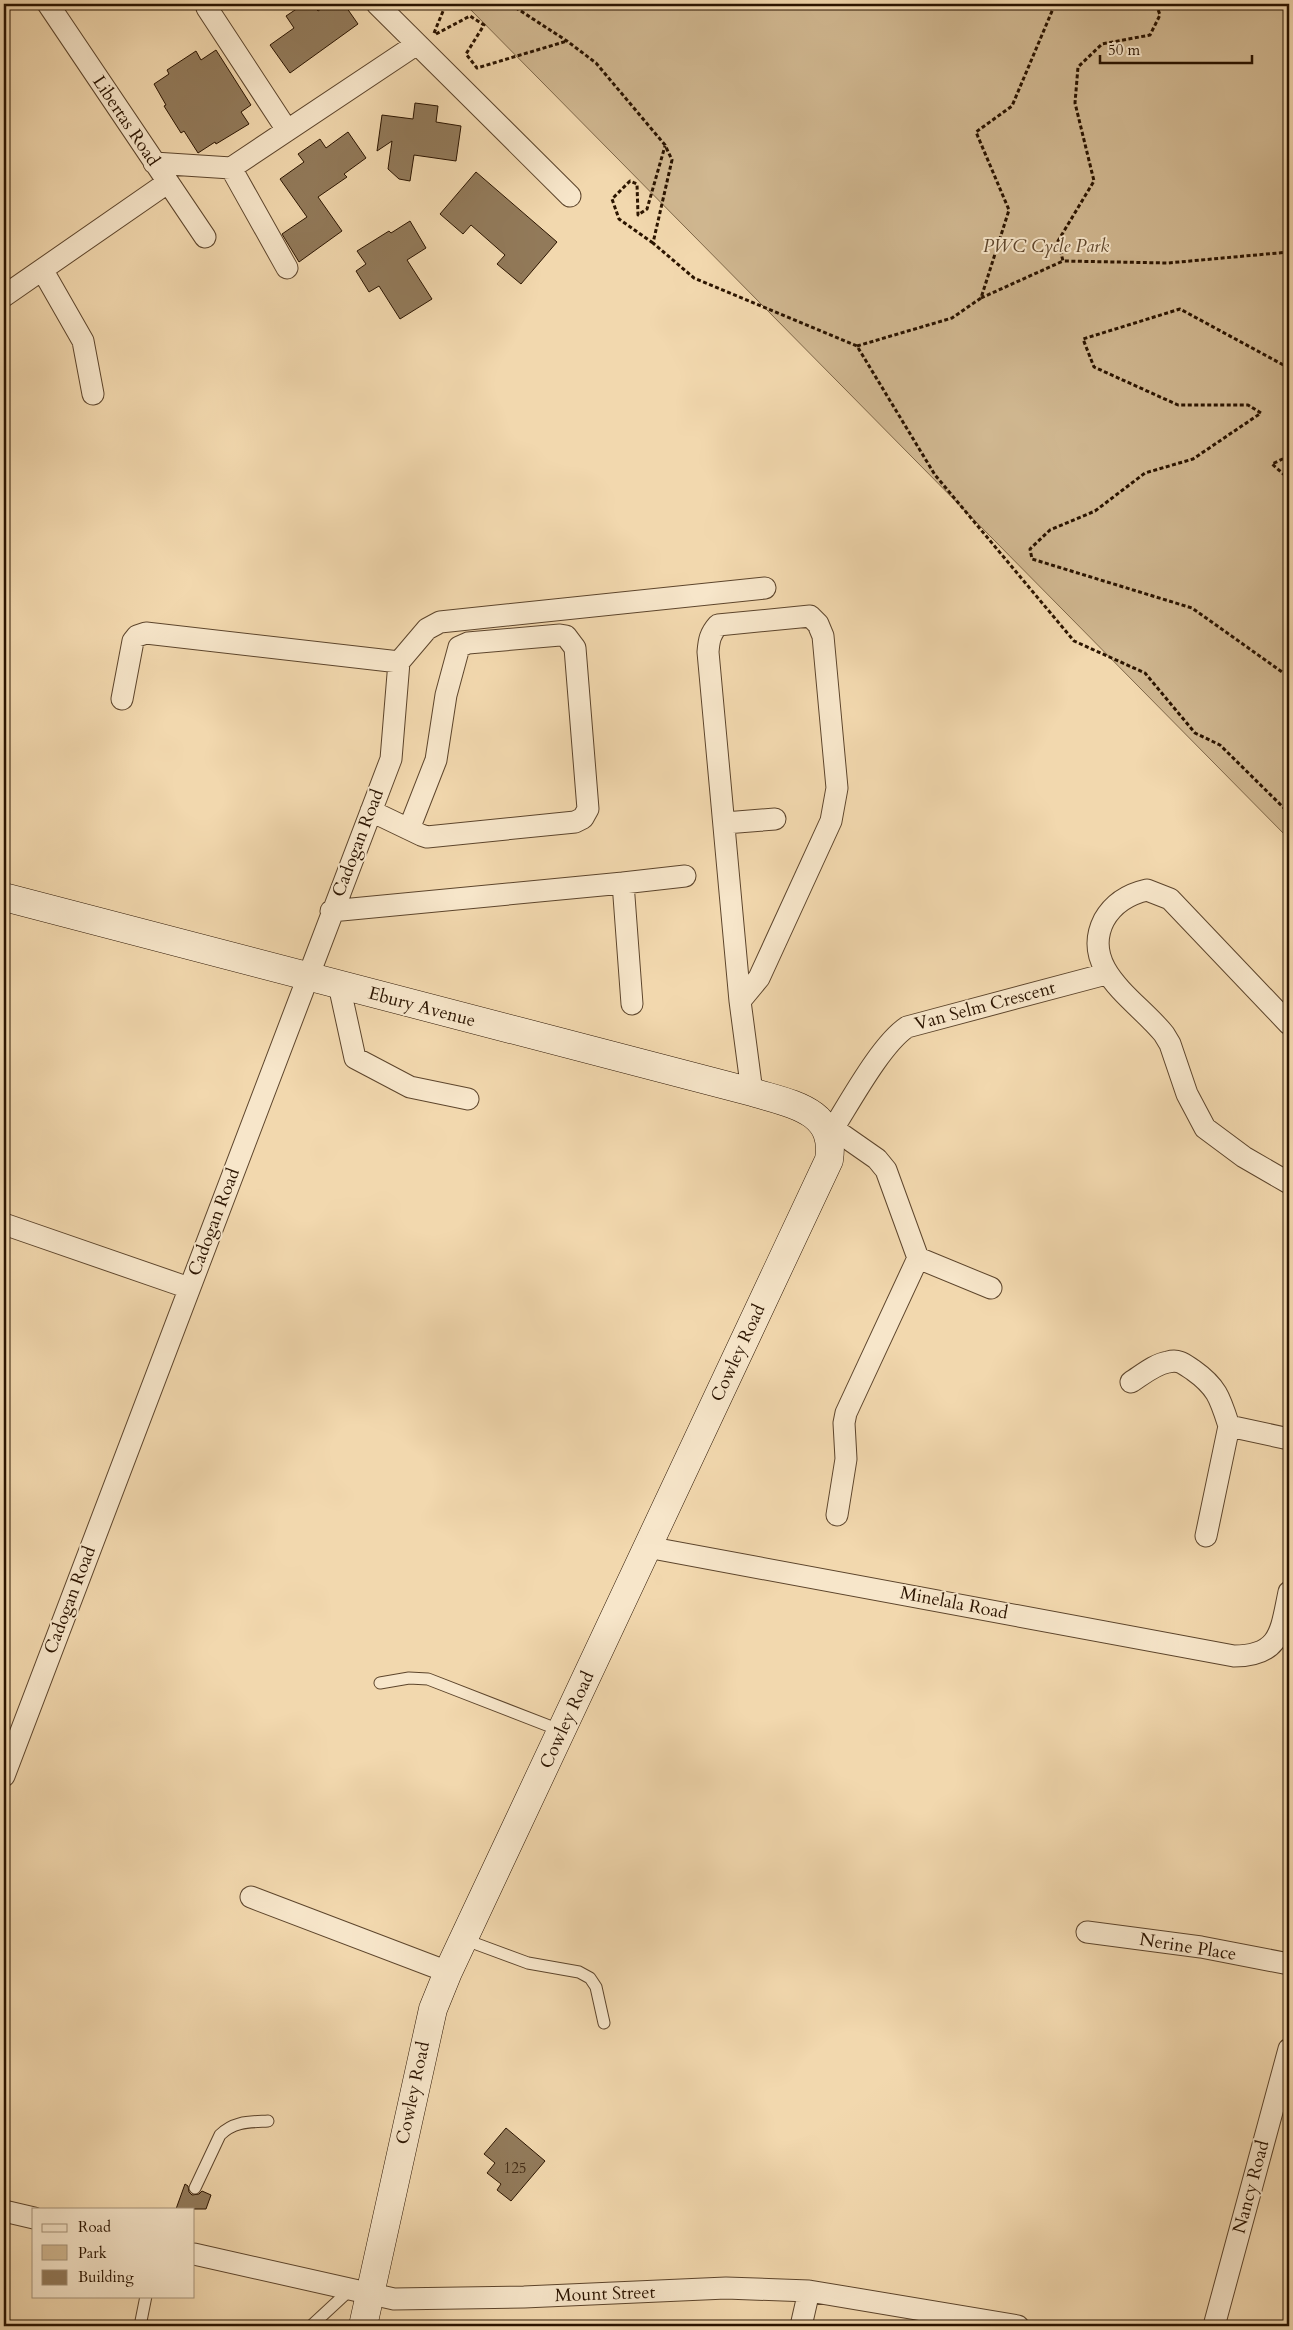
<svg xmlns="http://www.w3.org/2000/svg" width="1293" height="2330" font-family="Cardo,serif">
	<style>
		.green { fill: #d0b790; stroke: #7e6648 }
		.building { fill: #927a5a; stroke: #2b1400 }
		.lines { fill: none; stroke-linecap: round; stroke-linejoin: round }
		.lane-casing { stroke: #5d452c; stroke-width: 13 }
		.street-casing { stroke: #5d452c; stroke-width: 23 }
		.secondary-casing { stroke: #2b1400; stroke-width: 29 }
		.path { stroke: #2b1400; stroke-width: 3; stroke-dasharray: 4 2.5; stroke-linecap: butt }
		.lane { stroke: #f7e6ca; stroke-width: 11 }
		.street { stroke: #f7e6ca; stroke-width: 21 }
		.secondary { stroke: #f7e6ca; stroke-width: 28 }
		.labels { text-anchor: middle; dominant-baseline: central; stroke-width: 4; stroke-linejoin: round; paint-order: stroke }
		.number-label { font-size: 15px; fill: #452e16 }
		.street-label { font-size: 18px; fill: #2b1400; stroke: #f7e6ca }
		.park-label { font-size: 18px; font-style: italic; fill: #5d452b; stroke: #f7e6ca }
	</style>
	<rect width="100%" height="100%" fill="#f2d8ae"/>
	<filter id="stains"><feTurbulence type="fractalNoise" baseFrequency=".004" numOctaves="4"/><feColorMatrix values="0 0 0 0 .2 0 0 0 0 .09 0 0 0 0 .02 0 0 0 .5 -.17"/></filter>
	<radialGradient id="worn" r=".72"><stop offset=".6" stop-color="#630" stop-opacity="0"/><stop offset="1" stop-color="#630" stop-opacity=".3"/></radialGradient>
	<path class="green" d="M465,4H1289V839Z"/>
	<path class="building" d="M304,4H312L318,11L328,4H344L358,24L290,73L270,45L294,28L286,16Z
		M216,50L251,105L241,112L249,124L216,144L215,142L198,153L184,131L181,133L164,106L166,105L154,84L169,74L167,70L196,51L201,60Z
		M415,103L438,106L436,122L461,126L456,161L414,155L410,181L399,179L388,169L392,141L377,151L382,115L413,119Z
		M348,132L366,158L344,174L347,177L318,197L342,231L299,262L282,234L307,217L280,179L304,162L298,154L320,139L326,148Z
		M476,172L557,242L521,284L497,264L505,255L471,225L463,234L440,214Z
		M410,221L426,248L407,260L432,299L400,319L379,286L369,292L356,271L366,264L357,251L389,231L391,233Z
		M506,2128L545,2161L511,2201L497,2190L501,2184L487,2173L495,2163L484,2154Z
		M185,2184L188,2186L189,2192L192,2195L199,2194L202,2191L211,2195L206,2209H176Z"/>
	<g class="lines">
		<g class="lane-casing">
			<path id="lane" d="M380,1683L409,1678L428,1679L562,1731
				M463,1939L528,1963L579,1972L590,1978L596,1987L604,2023
				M195,2188L220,2135C234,2121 250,2122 268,2121
				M140,2326L146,2296
				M311,2326L352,2288"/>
		</g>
		<g class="street-casing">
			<path id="street" d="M48,4L205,237
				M377,4L570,196
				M207,8L287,130
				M154,163L231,168L417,44
				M231,168L287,268
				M43,271L83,341L93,394
				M4,296L167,183
				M399,662L427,629L440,622L765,588
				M122,699L133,641L137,636L146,633L399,662
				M371,811L421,835L427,837L575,822L583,818L588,809L575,648L566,636L560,635L468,643L459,647L446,695L436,760L409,829
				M725,823L775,819
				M623,883L685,876
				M331,911L623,883L632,1004
				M339,985L355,1058L410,1087L468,1099
				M740,1001L759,978L831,821L837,788L823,636L818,624L810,616L718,625C710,634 709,640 708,652L740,1001L752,1092
				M1289,1024L1170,899L1147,890C1129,894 1113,904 1104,920C1079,969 1138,1001 1164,1034L1170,1044L1187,1094L1205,1128L1244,1157L1289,1183
				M834,1129L877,1159L886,1170L918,1258L846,1413L844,1423L846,1459L837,1515
				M829,1135C848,1106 880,1045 907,1027L1106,974
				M4,1224L189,1288
				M918,1258L991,1288
				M1131,1382C1142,1375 1155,1364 1168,1362C1179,1359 1184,1364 1193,1370C1217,1387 1220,1398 1229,1426L1289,1439
				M1206,1536L1229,1426
				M647,1547L1234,1656C1281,1656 1281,1630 1289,1592
				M4,1776L391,759L399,662
				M251,1897L448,1972
				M1087,1932L1201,1947L1289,1964
				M4,2211L34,2218
				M194,2254L394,2299L524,2297L726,2288L809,2291L1018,2326
				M801,2326L809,2291
				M1214,2326L1289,2049"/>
		</g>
		<g class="secondary-casing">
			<path id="secondary" d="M4,897L752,1092C790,1104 837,1109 829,1160L448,1972L433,2009L363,2326"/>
		</g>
		<path class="path" d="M510,4L567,41L596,63L665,145L672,160L653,243L694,278L857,346L935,475L1074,641L1145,673L1195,733L1220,745L1289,813
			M1156,4L1160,15L1150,35L1102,44L1078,67L1075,103L1094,181L1058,241L1063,261L1168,263L1289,252
			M1288,4L1285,13L1289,17
			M434,33L446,4
			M436,34L470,16L484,25L466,54L477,68L567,41
			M653,243L619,219L612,199L630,181L637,184L638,215L647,209L665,146
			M981,298L1063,261
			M857,346L952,318L981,298L1009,210L976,132L1012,106L1055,4
			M1289,368L1180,309L1083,339L1094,367L1178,405H1248L1261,413L1193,459L1145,473L1095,511L1050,530L1030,549L1032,559L1192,608L1285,674L1289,681
			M1289,456L1272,464L1289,479"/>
		<use href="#lane" class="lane"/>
		<use href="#street" class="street"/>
		<use href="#secondary" class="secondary"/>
	</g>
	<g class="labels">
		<g class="number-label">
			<text x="515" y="2168">125</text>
		</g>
		<g class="street-label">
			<text transform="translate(126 121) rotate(56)">Libertas Road</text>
			<text transform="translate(358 843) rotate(-69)">Cadogan Road</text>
			<text transform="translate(985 1006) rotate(-15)">Van Selm Crescent</text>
			<text transform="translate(422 1007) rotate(15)">Ebury Avenue</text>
			<text transform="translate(214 1222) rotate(-69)">Cadogan Road</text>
			<text transform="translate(738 1353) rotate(-65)">Cowley Road</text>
			<text transform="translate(70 1600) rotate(-69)">Cadogan Road</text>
			<text transform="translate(954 1603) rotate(11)">Minelala Road</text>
			<text transform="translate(567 1720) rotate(-65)">Cowley Road</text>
			<text transform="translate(1188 1947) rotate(9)">Nerine Place</text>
			<text transform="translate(413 2093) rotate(-78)">Cowley Road</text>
			<text transform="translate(1251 2187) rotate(-75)">Nancy Road</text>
			<text transform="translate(605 2294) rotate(-2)">Mount Street</text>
		</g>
		<g class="park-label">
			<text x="1046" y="246">PWC Cycle Park</text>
		</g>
	</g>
	<rect width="1293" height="2330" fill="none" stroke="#f2d8ae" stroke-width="20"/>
	<rect x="5" y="5" width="1283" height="2320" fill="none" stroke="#2b1400" stroke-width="2.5"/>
	<rect x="10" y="10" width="1273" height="2310" fill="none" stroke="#2b1400"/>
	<rect x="32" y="2208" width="162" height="90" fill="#f7e6ca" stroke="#a59279"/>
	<rect x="42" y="2224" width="25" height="8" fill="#f7e6ca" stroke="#a59279"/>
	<text x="78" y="2232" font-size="15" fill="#2b1400">Road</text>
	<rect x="42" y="2245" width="25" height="15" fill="#d0b790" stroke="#a59279"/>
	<text x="78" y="2258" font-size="15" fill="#2b1400">Park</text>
	<rect x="42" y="2270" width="25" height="15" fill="#927a5a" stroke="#a59279"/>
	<text x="78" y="2282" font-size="15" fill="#2b1400">Building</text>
	<path d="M1100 55v8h152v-8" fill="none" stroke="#2b1400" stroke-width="2.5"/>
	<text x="1108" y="55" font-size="15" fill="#2b1400" stroke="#f7e6ca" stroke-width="4" paint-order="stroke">50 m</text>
	<rect width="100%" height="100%" filter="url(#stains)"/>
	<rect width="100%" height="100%" fill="url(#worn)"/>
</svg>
